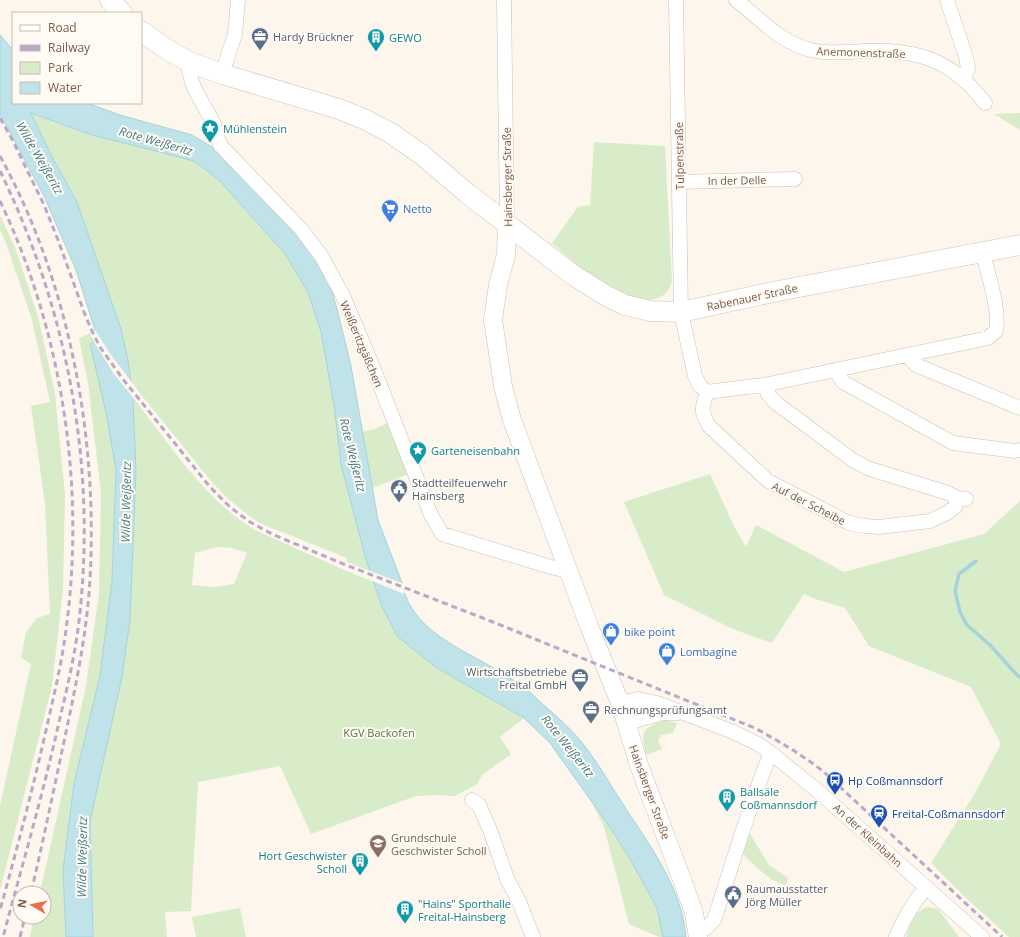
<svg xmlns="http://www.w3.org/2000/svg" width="1020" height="937" font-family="'Open Sans',sans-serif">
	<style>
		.green { fill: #d8ecc9; fill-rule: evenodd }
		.water { fill: #bfe3e8; stroke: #a5d3da }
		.pier { fill: #fdf6ec }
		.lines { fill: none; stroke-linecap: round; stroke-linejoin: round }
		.stream { stroke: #a5d3da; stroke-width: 3.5 }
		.minor-casing { stroke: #d1beb0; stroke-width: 15 }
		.tertiary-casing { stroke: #d1beb0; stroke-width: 19 }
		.secondary-casing { stroke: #d6c0b0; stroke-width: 21 }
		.minor { stroke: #fff; stroke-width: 14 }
		.tertiary { stroke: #fff; stroke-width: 18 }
		.secondary { stroke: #fff; stroke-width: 20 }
		.rail { stroke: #b9a8c9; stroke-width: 3; stroke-dasharray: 6 4; stroke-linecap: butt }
		.labels { text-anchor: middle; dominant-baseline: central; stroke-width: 4; stroke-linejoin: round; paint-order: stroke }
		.service-label { font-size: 11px; fill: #4e5e75; stroke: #fffaf3; text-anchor: start }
		.culture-label { font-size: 11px; fill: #0d838f; stroke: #fffaf3; text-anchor: start }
		.street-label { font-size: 11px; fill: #7a5c4d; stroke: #fffaf3 }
		.shop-label { font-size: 11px; fill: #366cbe; stroke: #fffaf3; text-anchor: start }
		.park-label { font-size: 11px; fill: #537a41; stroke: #fffaf3 }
		.transit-label { font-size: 11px; fill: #164399; stroke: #fffaf3; text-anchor: start }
		.education-label { font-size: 11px; fill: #785e54; stroke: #fffaf3; text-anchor: start }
		.water-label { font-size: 12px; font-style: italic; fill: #437c86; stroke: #fffaf3 }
	</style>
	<rect width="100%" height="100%" fill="#fdf6ec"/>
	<path class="green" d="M31,113L92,135L160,152L194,161L219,180L285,254L308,292L321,332L334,405L341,464L366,560L370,571L347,562V558L257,522L227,498L211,481L131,382L128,360L121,329L77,202L51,155Z
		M1020,113V130L994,114Z
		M594,142L665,146L672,281C663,316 618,293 599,282C583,272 567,256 552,243L578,207L590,205Z
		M0,215L16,250L39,320L55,394L65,495L63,589L52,686L0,890V806L31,664L21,658L26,632L37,618L50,614L45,503L31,406L50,402L32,320L6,243L0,230Z
		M89,334L94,342L116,470L112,581L100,676L74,783L63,870L66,937H30L34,917H44V893H40L86,686L99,593L101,493L88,383L79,338Z
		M135,400C170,445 205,500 255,530L344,570L374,582L382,607L437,668L524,718L500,737L511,754L482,775L477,784L455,796L435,795L416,796L311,834L280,766L198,782L191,911L165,912L167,937H93L90,821L122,677L130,620L136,471L133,401ZM217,547L232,548L247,553L234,584L214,587L192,585L195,553Z
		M389,422L409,474L372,488L362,432L375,429Z
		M710,474L734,526L746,547L756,525L844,572L984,534L1020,501V937H1009L965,897L931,863L975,793L1001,744L971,687L869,646L845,608L815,599L804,594L772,643L733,629L664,595L624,502Z
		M665,720L677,723L673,733L661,735L658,741L662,749L646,755C640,732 642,728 665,720Z
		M591,800L609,826L629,857L657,908L663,937H659L629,924L604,827Z
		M749,832L769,865L788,878L786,885C772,884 752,863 742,853Z
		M928,907L938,909L959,937H906C911,924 913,911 928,907Z
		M240,908L246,937H196L192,917Z"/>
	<path class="water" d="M0,35L13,50V103H87L120,115L192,135L212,147L251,183L305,241L330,285L337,309L351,366L378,520L402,583C412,638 479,654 519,684C526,688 532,694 538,700C555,715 573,730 587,749C602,769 614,791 628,812C653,850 682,890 686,937H663L657,908L629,857L609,826L550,743L524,718L437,668L398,637L382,607L366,560L341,464L334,405L321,332L308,292L285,254L219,180L194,161L160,152L92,135L31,113L51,155L77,202L121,329L128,360L131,382L141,394L133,401L136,471L130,620L122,677L90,821L93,937H66L63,870L74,783L100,676L112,581L116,470L106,412L90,344L94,342L89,334L95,330L76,270L44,196L0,114Z"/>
	<path class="pier" d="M95,330L111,355L141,394L135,400L114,374L89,334Z
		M368,570L404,584L405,590L404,594L372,581Z"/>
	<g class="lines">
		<path class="stream" d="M976,561L959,574L955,591L960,612L967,625L990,645L1017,675L1020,677"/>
		<g class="minor-casing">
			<path id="minor" d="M504,0L507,224
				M676,0L681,312L695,376L700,386L707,392L764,385L988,338L996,331C1000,308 988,276 983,253
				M736,0C759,18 781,43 811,50C829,54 848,52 865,51C918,49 952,60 985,103
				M947,0L966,57L968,69L965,75H959
				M189,62C187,83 204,104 213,122C216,130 217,138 221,146L301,229L322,257L343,296L371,362L431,515L442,534L551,567L559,569L567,567
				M222,74L235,34L238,0
				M679,182L795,179
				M907,355L916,365L1020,408
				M838,369L839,376L843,382L953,443L1015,451L1020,450
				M764,385L768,394L776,403L854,461L870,469L948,493L957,498L966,499
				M707,392C702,408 700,411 709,426L768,481L849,523L865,526L879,527L930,521L947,513L955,507L957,498
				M620,703L638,699L657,703L731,731L758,744L771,753L819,792L982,937
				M627,723L663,713H678
				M472,800L479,805L490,830L508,881L518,899L533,937
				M698,930L705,929L714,920C733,864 748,807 771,753
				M896,937C904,918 913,903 926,887"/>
		</g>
		<g class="tertiary-casing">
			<path id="tertiary" d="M507,224L506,255L498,285L493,320L503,386L512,420L589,626L620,703L639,765L684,885L694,913L698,937"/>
		</g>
		<g class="secondary-casing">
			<path id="secondary" d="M110,0L122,13
				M141,31L165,48L189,62L222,74L339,109L364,119L389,132L421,154L468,194L573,275L605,295L625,305L638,308L650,311L681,312L773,292L1020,245"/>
		</g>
		<use href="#minor" class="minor"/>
		<use href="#tertiary" class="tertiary"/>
		<use href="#secondary" class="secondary"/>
		<path class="rail" d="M0,118L12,139L44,205L58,240L84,312L92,331L100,347L122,378L173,441L210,487L230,507L250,522L274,535L346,565L493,622L755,728C780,742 803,755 825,773L1002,937
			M0,156C69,282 98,436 90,579C87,632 76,685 65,737C54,789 43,841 31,893
			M0,171C68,311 97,467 79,621C75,655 67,689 59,722C43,794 22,866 3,937
			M0,201C61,329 85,481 67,622C63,657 55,691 47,726C33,788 17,849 0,910
			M20,937L25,917"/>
	</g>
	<defs>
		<g id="office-pin" transform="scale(0.9)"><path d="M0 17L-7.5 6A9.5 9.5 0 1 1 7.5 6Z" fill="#5c6f8a" stroke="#fffaf3"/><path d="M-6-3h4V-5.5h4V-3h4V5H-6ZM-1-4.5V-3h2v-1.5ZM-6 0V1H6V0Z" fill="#fff"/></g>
		<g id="building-pin" transform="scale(0.9)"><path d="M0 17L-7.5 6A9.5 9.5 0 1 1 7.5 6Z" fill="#0f9aa8" stroke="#fffaf3"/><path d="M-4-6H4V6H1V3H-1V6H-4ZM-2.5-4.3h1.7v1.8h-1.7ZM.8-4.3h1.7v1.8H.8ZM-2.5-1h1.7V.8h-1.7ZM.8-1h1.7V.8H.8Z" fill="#fff"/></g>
		<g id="sight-pin" transform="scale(0.9)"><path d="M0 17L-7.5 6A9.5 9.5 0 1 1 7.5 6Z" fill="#0f9aa8" stroke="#fffaf3"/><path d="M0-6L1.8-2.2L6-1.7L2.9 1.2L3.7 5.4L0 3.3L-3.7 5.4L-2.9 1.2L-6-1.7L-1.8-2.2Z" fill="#fff"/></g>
		<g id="supermarket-pin" transform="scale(0.9)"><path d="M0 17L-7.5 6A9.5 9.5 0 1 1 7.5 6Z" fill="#3f7fe0" stroke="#fffaf3"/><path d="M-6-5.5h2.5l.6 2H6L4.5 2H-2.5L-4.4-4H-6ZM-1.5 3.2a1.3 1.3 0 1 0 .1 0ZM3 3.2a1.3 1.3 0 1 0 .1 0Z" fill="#fff"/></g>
		<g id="civic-pin" transform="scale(0.9)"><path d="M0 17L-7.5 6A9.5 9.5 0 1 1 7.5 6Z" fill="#5c6f8a" stroke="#fffaf3"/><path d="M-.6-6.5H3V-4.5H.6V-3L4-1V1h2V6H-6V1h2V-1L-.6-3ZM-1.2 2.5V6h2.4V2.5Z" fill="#fff"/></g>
		<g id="shop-pin" transform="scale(0.9)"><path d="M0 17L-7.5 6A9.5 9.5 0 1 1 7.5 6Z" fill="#3f7fe0" stroke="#fffaf3"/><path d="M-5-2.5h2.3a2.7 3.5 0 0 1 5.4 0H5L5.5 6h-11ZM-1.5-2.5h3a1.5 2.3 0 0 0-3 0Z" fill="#fff"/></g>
		<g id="bus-pin" transform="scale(0.9)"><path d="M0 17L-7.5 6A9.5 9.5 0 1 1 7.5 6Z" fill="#1a4fb4" stroke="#fffaf3"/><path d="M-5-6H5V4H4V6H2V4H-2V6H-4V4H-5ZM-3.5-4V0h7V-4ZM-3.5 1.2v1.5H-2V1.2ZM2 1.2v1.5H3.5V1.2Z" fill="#fff"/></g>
		<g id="station-pin" transform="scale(0.9)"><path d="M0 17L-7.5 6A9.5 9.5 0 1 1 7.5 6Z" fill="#1a4fb4" stroke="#fffaf3"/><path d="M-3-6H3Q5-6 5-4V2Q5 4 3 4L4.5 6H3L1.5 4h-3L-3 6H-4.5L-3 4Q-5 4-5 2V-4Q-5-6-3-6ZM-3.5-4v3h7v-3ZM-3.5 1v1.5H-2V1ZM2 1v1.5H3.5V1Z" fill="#fff"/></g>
		<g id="school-pin" transform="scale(0.9)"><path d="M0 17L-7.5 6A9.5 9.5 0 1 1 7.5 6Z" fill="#8d6e63" stroke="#fffaf3"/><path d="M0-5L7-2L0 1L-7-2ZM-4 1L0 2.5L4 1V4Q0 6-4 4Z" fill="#fff"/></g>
	</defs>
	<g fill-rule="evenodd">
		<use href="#office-pin" x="260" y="36"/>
		<use href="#building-pin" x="376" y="37"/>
		<use href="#sight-pin" x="210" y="128"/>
		<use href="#supermarket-pin" x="390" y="208"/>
		<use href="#sight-pin" x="418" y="450"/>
		<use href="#civic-pin" x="399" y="488"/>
		<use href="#shop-pin" x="611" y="631"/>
		<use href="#shop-pin" x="667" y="651"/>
		<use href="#office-pin" x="580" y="677"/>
		<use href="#office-pin" x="591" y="709"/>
		<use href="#bus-pin" x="835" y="780"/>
		<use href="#building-pin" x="727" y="797"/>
		<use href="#station-pin" x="879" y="813"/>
		<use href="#school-pin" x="378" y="843"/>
		<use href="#building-pin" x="360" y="861"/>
		<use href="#civic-pin" x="733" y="894"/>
		<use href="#building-pin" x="405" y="909"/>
	</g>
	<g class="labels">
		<g class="service-label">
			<text x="273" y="36">Hardy Brückner</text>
			<text x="412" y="482">Stadtteilfeuerwehr<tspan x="412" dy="13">Hainsberg</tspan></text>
			<text x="567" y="671" text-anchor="end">Wirtschaftsbetriebe<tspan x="567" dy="13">Freital GmbH</tspan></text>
			<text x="604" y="709">Rechnungsprüfungsamt</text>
			<text x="746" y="888">Raumausstatter<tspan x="746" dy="13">Jörg Müller</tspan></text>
		</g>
		<g class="culture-label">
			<text x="389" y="37">GEWO</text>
			<text x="223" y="128">Mühlenstein</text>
			<text x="431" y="450">Garteneisenbahn</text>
			<text x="740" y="791">Ballsäle<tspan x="740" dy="13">Coßmannsdorf</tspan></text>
			<text x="347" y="855" text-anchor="end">Hort Geschwister<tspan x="347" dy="13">Scholl</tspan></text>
			<text x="418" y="903">"Hains" Sporthalle<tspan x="418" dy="13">Freital-Hainsberg</tspan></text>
		</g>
		<g class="street-label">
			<text transform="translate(861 52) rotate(2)">Anemonenstraße</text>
			<text transform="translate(679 156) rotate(-91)">Tulpenstraße</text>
			<text transform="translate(507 177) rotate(-91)">Hainsberger Straße</text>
			<text transform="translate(737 180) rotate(-1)">In der Delle</text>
			<text transform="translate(752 297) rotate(-12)">Rabenauer Straße</text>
			<text transform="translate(362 344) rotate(67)">Weißeritzgäßchen</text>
			<text transform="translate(809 503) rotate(27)">Auf der Scheibe</text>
			<text transform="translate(650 792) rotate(70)">Hainsberger Straße</text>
			<text transform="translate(868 835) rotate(42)">An der Kleinbahn</text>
		</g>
		<g class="shop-label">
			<text x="403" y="208">Netto</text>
			<text x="624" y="631">bike point</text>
			<text x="680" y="651">Lombagine</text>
		</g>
		<g class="park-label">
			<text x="379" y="732">KGV Backofen</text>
		</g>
		<g class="transit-label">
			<text x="848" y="780">Hp Coßmannsdorf</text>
			<text x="892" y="813">Freital-Coßmannsdorf</text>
		</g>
		<g class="education-label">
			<text x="391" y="837">Grundschule<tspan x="391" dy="13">Geschwister Scholl</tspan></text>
		</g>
		<g class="water-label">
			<text transform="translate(156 141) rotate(16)">Rote Weißeritz</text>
			<text transform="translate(40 158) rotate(60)">Wilde Weißeritz</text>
			<text transform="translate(353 455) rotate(76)">Rote Weißeritz</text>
			<text transform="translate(126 502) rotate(-89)">Wilde Weißeritz</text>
			<text transform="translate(568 746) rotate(51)">Rote Weißeritz</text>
			<text transform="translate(82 857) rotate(-89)">Wilde Weißeritz</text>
		</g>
	</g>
	<rect x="12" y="12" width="130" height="92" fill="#fffaf3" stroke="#cabbb1"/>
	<rect x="20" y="25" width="20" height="6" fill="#ffffff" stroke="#cabbb1"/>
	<text x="48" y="32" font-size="12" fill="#7a5c4d">Road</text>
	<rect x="20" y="45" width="20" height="6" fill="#b9a8c9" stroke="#cabbb1"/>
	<text x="48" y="52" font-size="12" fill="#7a5c4d">Railway</text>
	<rect x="20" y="62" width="20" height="12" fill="#d8ecc9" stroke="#cabbb1"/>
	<text x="48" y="72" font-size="12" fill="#7a5c4d">Park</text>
	<rect x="20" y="82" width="20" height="12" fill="#bfe3e8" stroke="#cabbb1"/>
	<text x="48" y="92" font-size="12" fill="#7a5c4d">Water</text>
	<g transform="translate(32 905) rotate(279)"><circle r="19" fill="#fffaf3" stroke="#cabbb1"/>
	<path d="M0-3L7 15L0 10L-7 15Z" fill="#e76f51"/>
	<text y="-6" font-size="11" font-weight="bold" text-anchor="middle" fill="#7a5c4d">N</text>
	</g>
</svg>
